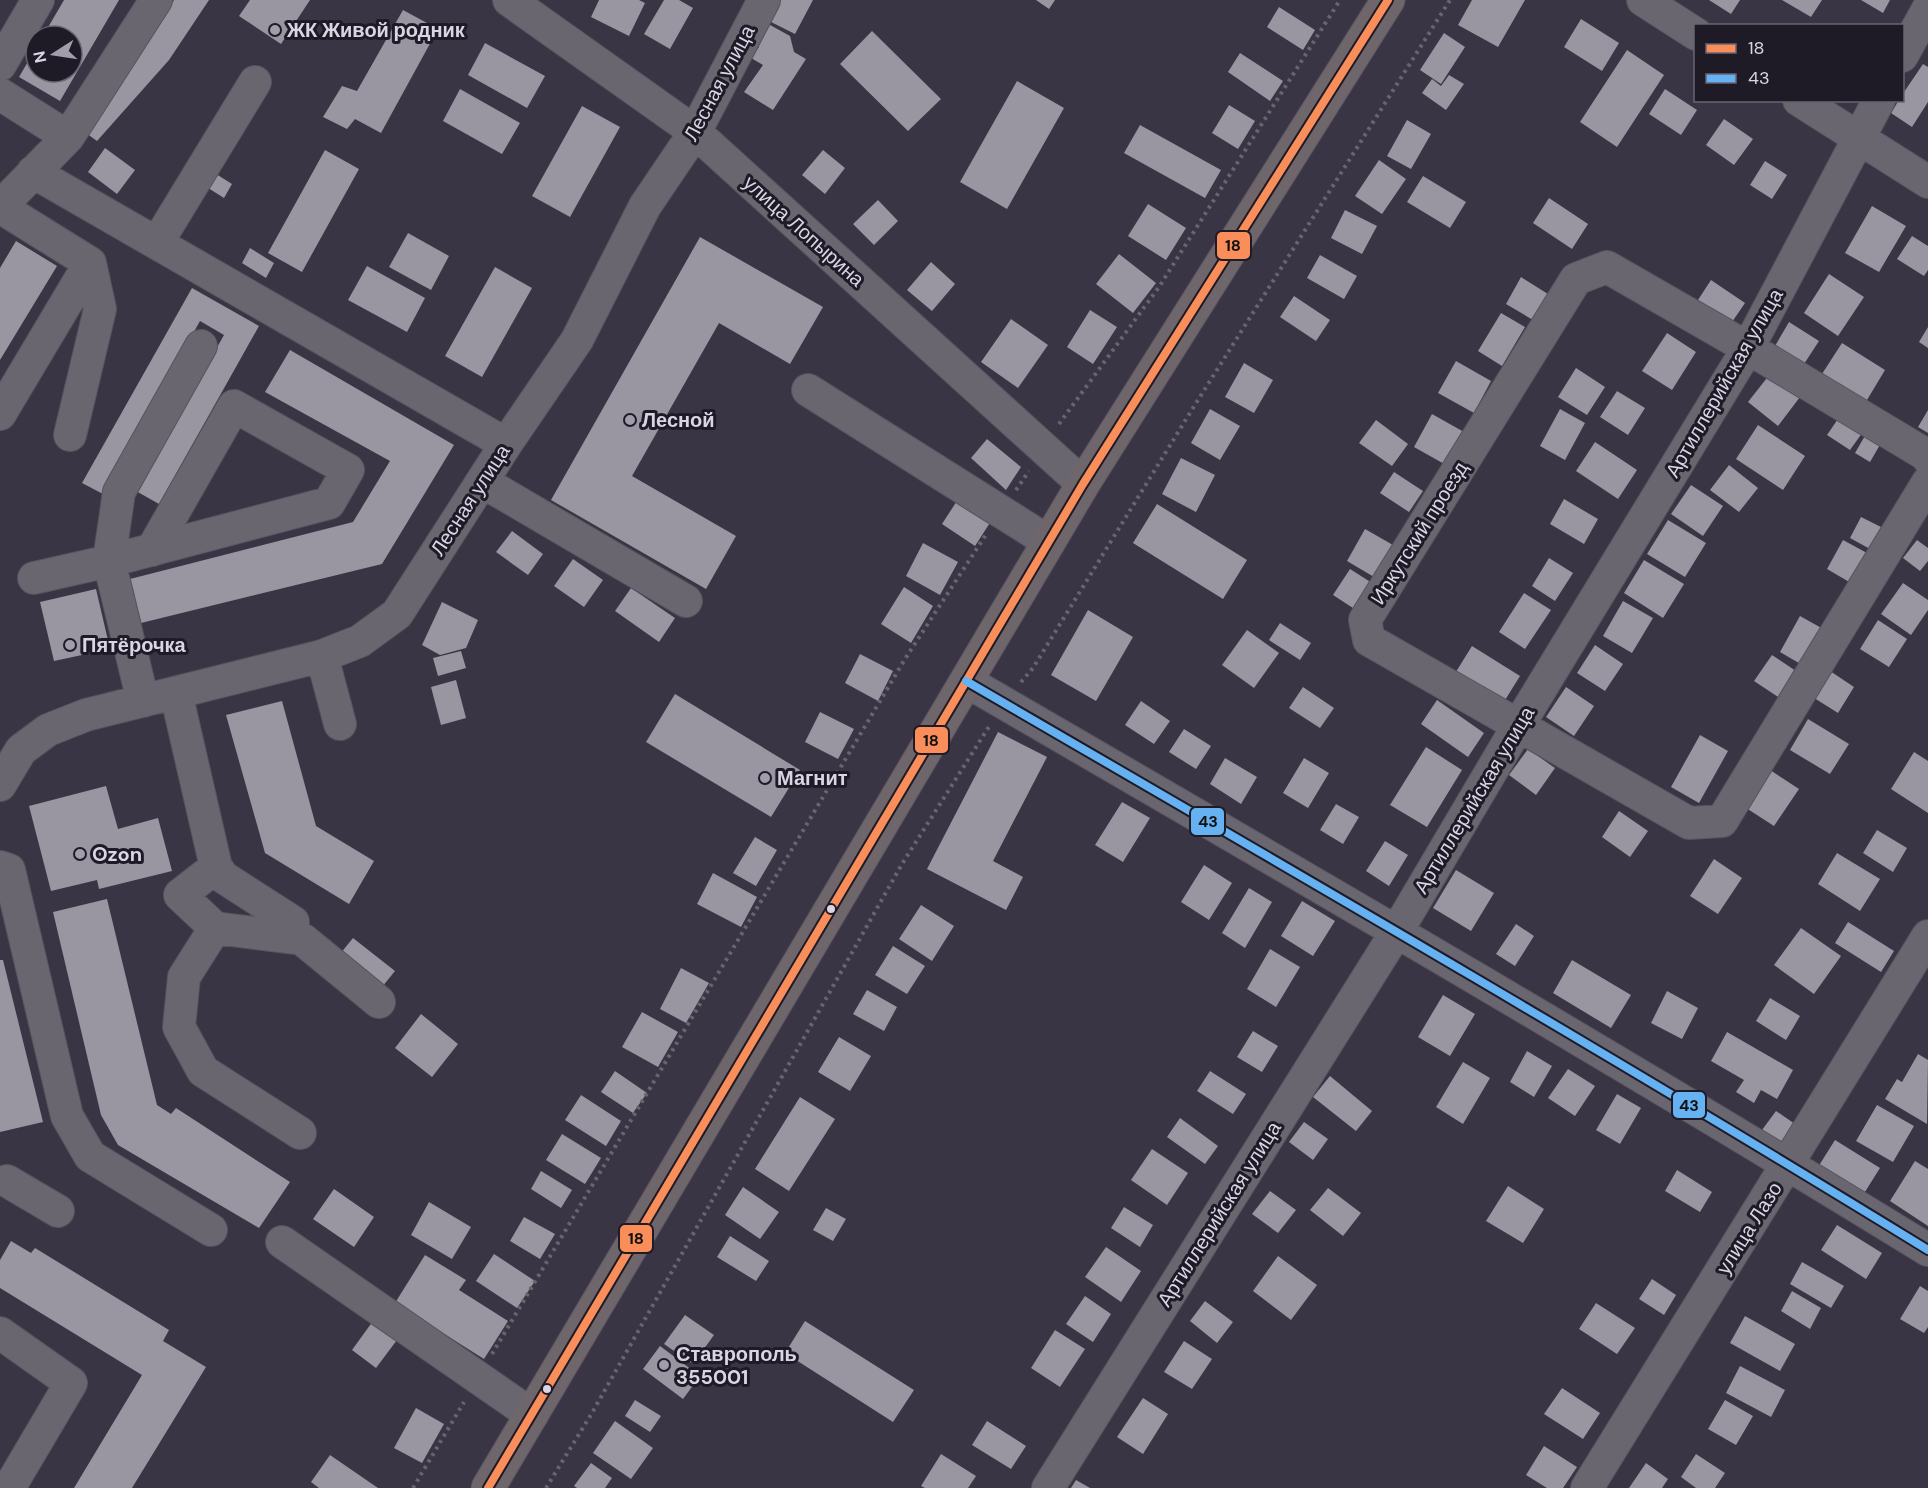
<svg xmlns="http://www.w3.org/2000/svg" width="1928" height="1488" font-family="'DM Sans',sans-serif">
	<style>
		.building { fill: #9995a1 }
		.lines { fill: none; stroke-linecap: round; stroke-linejoin: round }
		.minor-casing { stroke: #57525e; stroke-width: 34 }
		.major-casing { stroke: #57525e; stroke-width: 35 }
		.path { stroke: #69656f; stroke-width: 4; stroke-dasharray: 3 4.5; stroke-linecap: butt }
		.minor { stroke: #6a6670; stroke-width: 32 }
		.major { stroke: #6f666b; stroke-width: 33 }
		.bus-1-casing { stroke: #1e1a26; stroke-width: 12 }
		.bus-2-casing { stroke: #1e1a26; stroke-width: 12 }
		.bus-1 { stroke: #fa8e5a; stroke-width: 8 }
		.bus-2 { stroke: #66b1f2; stroke-width: 8 }
		.poi-dot { fill: #a29cad; stroke: #1e1a26; stroke-width: 2 }
		.bus-dot { fill: #dad4e5; stroke: #1e1a26; stroke-width: 2 }
		.labels { text-anchor: middle; dominant-baseline: central; stroke-width: 6; stroke-linejoin: round; paint-order: stroke }
		.poi-label { font-size: 20px; font-weight: bold; fill: #dad4e5; stroke: #1e1a26; text-anchor: start }
		.street-label { font-size: 20px; fill: #dad4e5; stroke: #1e1a26 }
		.line-badge { stroke: #1e1a26; stroke-width: 2 }
		.pale-badge-label { font-size: 16px; text-anchor: middle; font-weight: bold; fill: #111 }
	</style>
	<rect width="100%" height="100%" fill="#3a3544"/>
	<path class="building" d="M64,0H119L60,101L19,77L36,48V72H72V36H43Z
		M174,0H209L169,60L97,141L79,128L145,44Z
		M250,0H310L281,44L239,16Z
		M599,0H639L645,3L629,36L591,17Z
		M664,0H679L693,8L670,49L644,34Z
		M780,0H813L795,34L769,21Z
		M1036,0H1055L1049,9Z
		M1472,0H1525L1498,47L1458,25Z
		M1709,0H1740L1731,14Z
		M1782,0H1822L1811,17Z
		M1861,0H1890L1883,13Z
		M1279,7L1315,30L1303,50L1267,27Z
		M403,10L438,29L381,133L355,119L347,129L323,117L342,86L357,91Z
		M1581,19L1619,43L1602,71L1564,47Z
		M761,20L790,36L794,52L806,59L773,110L744,92L763,65L751,58L759,47L750,40Z
		M872,31L941,99L908,131L840,64Z
		M1444,33L1465,47L1441,84L1420,70Z
		M485,43L545,76L527,108L468,75Z
		M1627,50L1664,75L1617,147L1580,122Z
		M1240,53L1283,81L1270,101L1228,72Z
		M1923,64L1928,67V102L1912,127L1891,113L1899,100H1902V95Z
		M1449,75L1464,84L1446,110L1422,93L1432,79L1441,86Z
		M1017,81L1064,108L1007,209L960,182Z
		M460,89L520,123L502,154L443,121Z
		M1665,89L1697,110L1681,135L1649,114Z
		M1229,105L1255,121L1238,149L1212,133Z
		M582,106L620,127L570,217L532,196Z
		M1724,119L1753,139L1734,165L1706,145Z
		M1407,120L1431,134L1411,169L1387,156Z
		M1140,125L1221,170L1205,198L1124,153Z
		M105,148L135,170L117,194L88,172Z
		M325,150L359,169L302,272L268,253Z
		M823,150L845,168L825,194L802,175Z
		M1379,160L1406,179L1382,214L1355,196Z
		M1765,161L1787,175L1772,199L1750,185Z
		M213,172L232,184L224,198L205,186Z
		M1423,176L1466,202L1450,228L1407,202Z
		M1549,198L1588,224L1572,249L1533,223Z
		M878,200L898,221L874,245L853,224Z
		M1148,204L1186,228L1166,260L1128,236Z
		M1872,206L1906,226L1879,272L1845,253Z
		M1345,210L1377,226L1362,254L1331,238Z
		M408,233L449,256L431,290L389,267Z
		M1912,236L1928,246V270L1924,276L1897,259Z
		M700,237L823,307L790,364L719,323L632,476L736,536L706,589L551,500Z
		M16,241L57,266L0,360V268Z
		M250,248L274,263L266,278L242,263Z
		M1119,254L1156,283L1133,313L1096,284Z
		M1320,255L1357,276L1344,299L1307,278Z
		M931,262L955,284L932,311L907,290Z
		M367,266L425,298L407,332L348,300Z
		M495,267L532,288L482,377L445,356Z
		M1829,274L1864,297L1838,336L1804,313Z
		M1521,277L1548,294L1533,320L1506,304Z
		M1711,280L1745,303L1730,325L1696,303Z
		M192,288L259,326L159,504L136,491L224,335L200,321L103,494L82,483Z
		M1294,296L1330,320L1316,341L1280,317Z
		M1090,310L1117,327L1093,364L1067,347Z
		M1501,313L1525,327L1502,366L1478,351Z
		M1011,319L1048,345L1018,388L981,362Z
		M1789,322L1819,341L1804,364L1775,346Z
		M1928,327V348L1919,342Z
		M1667,333L1696,352L1672,390L1642,371Z
		M1842,343L1885,370L1864,405L1820,377Z
		M290,350L454,445L382,564L141,623L130,579L353,522L390,461L265,392Z
		M1456,361L1491,381L1474,413L1438,393Z
		M1244,363L1273,380L1254,413L1225,397Z
		M1576,368L1605,387L1587,415L1558,397Z
		M1770,374L1800,397L1778,426L1748,402Z
		M1617,391L1645,408L1628,435L1600,417Z
		M1210,409L1240,426L1220,460L1191,443Z
		M1560,409L1585,423L1565,460L1540,446Z
		M1928,410V433L1918,427Z
		M1842,413L1865,429L1850,450L1827,435Z
		M1432,414L1464,432L1446,465L1414,447Z
		M1376,420L1408,444L1392,466L1359,443Z
		M1758,425L1805,456L1783,490L1736,459Z
		M1866,434L1881,443L1870,462L1855,453Z
		M987,439L1021,467L1006,490L971,458Z
		M1595,442L1637,470L1618,499L1576,471Z
		M1181,458L1215,475L1196,512L1162,494Z
		M1729,465L1758,488L1739,512L1710,490Z
		M1394,472L1423,491L1409,512L1380,493Z
		M1691,485L1723,506L1703,536L1671,514Z
		M962,493L995,515L975,546L942,524Z
		M1564,499L1598,519L1584,544L1550,524Z
		M1157,504L1247,560L1223,599L1133,543Z
		M1861,517L1881,527L1870,549L1850,538Z
		M1668,520L1706,543L1685,577L1647,554Z
		M1365,529L1393,545L1374,577L1347,561Z
		M512,531L543,554L528,575L496,552Z
		M1843,540L1867,553L1851,583L1827,569Z
		M1917,540L1928,548V561L1920,571L1903,558Z
		M923,543L958,562L940,595L906,576Z
		M1549,558L1573,573L1555,601L1532,586Z
		M573,559L603,580L584,607L554,586Z
		M1644,560L1684,584L1663,618L1624,593Z
		M1350,569L1372,583L1356,610L1333,595Z
		M1903,583L1928,600V610L1911,635L1881,614Z
		M904,587L933,606L911,643L881,624Z
		M631,588L675,618L659,642L615,611Z
		M96,589L110,649L54,661L40,602Z
		M1524,593L1551,610L1525,649L1499,632Z
		M1623,601L1653,618L1632,653L1603,636Z
		M442,602L478,620L466,648L440,655L422,645Z
		M1088,610L1133,637L1096,701L1051,675Z
		M1800,616L1825,630L1804,666L1780,652Z
		M1878,620L1907,639L1889,667L1860,649Z
		M1280,623L1311,643L1300,660L1269,640Z
		M1247,630L1279,653L1254,688L1222,665Z
		M1595,645L1623,664L1605,691L1577,673Z
		M1472,646L1520,676L1502,705L1454,675Z
		M461,651L466,668L438,676L433,658Z
		M860,654L893,671L878,701L845,683Z
		M1772,655L1799,673L1781,699L1754,681Z
		M1827,669L1854,687L1838,713L1811,696Z
		M456,680L466,718L441,725L431,687Z
		M1303,687L1334,708L1320,728L1289,708Z
		M1566,687L1594,706L1574,736L1546,717Z
		M675,694L800,770L771,817L646,742Z
		M1437,700L1484,733L1468,757L1421,724Z
		M282,701L316,826L374,861L349,904L265,853L226,715Z
		M1141,701L1170,721L1154,744L1125,725Z
		M820,712L854,729L838,759L805,742Z
		M1808,719L1849,744L1830,774L1790,750Z
		M1184,729L1211,746L1196,769L1169,752Z
		M998,732L1047,757L993,861L1023,877L1006,910L927,869Z
		M1700,735L1728,751L1699,803L1671,787Z
		M1426,747L1462,770L1427,827L1390,805Z
		M1528,749L1555,768L1536,795L1509,775Z
		M1914,752L1928,761V813L1891,789Z
		M1225,758L1257,777L1241,804L1210,784Z
		M1304,758L1329,773L1308,808L1283,793Z
		M1767,768L1799,789L1774,826L1743,806Z
		M106,786L118,829L158,818L172,871L99,889L97,880L51,891L29,806Z
		M1122,802L1150,818L1123,862L1095,845Z
		M1336,804L1359,817L1343,844L1320,830Z
		M1619,811L1648,831L1630,857L1602,837Z
		M1877,830L1907,848L1893,872L1863,853Z
		M755,837L777,850L756,886L733,873Z
		M1385,841L1408,855L1389,886L1366,871Z
		M1837,853L1880,879L1860,911L1818,884Z
		M1714,859L1742,878L1718,914L1690,896Z
		M1204,865L1232,883L1209,920L1181,902Z
		M1456,870L1494,893L1471,931L1433,908Z
		M713,873L757,897L741,927L697,904Z
		M1249,888L1272,902L1245,948L1222,933Z
		M107,899L157,1105L171,1114L176,1108L290,1182L259,1228L118,1145L101,1115L53,912Z
		M1302,901L1335,921L1313,956L1281,936Z
		M921,905L954,926L932,961L899,939Z
		M1848,922L1894,951L1881,972L1835,943Z
		M1516,924L1534,936L1515,966L1496,954Z
		M1801,928L1841,956L1814,994L1774,965Z
		M353,938L395,971L382,987L340,954Z
		M893,946L925,966L907,994L875,975Z
		M1270,949L1300,967L1276,1007L1247,989Z
		M0,960H3L43,1122L0,1132Z
		M1572,960L1631,995L1611,1028L1553,993Z
		M681,968L709,983L686,1023L660,1009Z
		M867,990L897,1007L884,1031L853,1014Z
		M1667,991L1698,1008L1682,1039L1651,1023Z
		M1443,995L1475,1014L1450,1056L1418,1037Z
		M1770,998L1800,1016L1786,1040L1756,1021Z
		M642,1012L678,1032L658,1067L622,1047Z
		M421,1014L458,1044L432,1077L395,1048Z
		M1253,1031L1278,1046L1262,1072L1237,1057Z
		M1727,1032L1793,1070L1777,1099L1761,1090L1754,1103L1736,1092L1744,1080L1711,1061Z
		M839,1037L871,1056L850,1091L818,1072Z
		M1527,1051L1552,1066L1534,1097L1510,1082Z
		M1918,1054L1928,1060L1927,1124L1885,1099L1897,1079L1902,1082Z
		M1463,1062L1490,1078L1463,1124L1436,1107Z
		M1568,1069L1595,1086L1575,1116L1548,1098Z
		M615,1071L647,1093L633,1113L601,1092Z
		M1210,1071L1246,1094L1233,1114L1197,1091Z
		M1330,1076L1372,1111L1356,1131L1313,1097Z
		M1617,1094L1641,1108L1620,1144L1596,1130Z
		M581,1095L621,1121L606,1146L565,1120Z
		M800,1097L835,1119L789,1191L755,1169Z
		M1877,1105L1914,1126L1893,1162L1856,1141Z
		M1776,1111L1795,1124L1781,1144L1762,1130Z
		M1180,1118L1218,1146L1205,1164L1167,1137Z
		M1304,1122L1328,1139L1313,1160L1289,1142Z
		M562,1134L601,1158L585,1184L546,1160Z
		M1835,1140L1880,1168L1863,1195L1818,1167Z
		M1152,1149L1188,1173L1167,1205L1131,1180Z
		M1915,1161L1928,1169V1226L1890,1201Z
		M1677,1170L1712,1192L1700,1212L1665,1191Z
		M541,1171L572,1190L561,1208L531,1189Z
		M1508,1186L1544,1209L1523,1243L1486,1221Z
		M743,1187L779,1212L760,1239L725,1215Z
		M1328,1188L1361,1213L1343,1236L1310,1210Z
		M334,1189L374,1217L354,1247L313,1219Z
		M1270,1191L1296,1210L1278,1233L1252,1214Z
		M429,1202L471,1227L452,1259L411,1235Z
		M1124,1207L1153,1225L1140,1247L1111,1228Z
		M826,1208L846,1219L833,1241L813,1230Z
		M524,1217L555,1234L540,1259L510,1241Z
		M1837,1225L1882,1253L1866,1279L1821,1250Z
		M730,1236L769,1261L756,1281L717,1257Z
		M11,1241L31,1253L35,1248L169,1330L163,1341L206,1367L132,1488H74L142,1375L0,1288V1260Z
		M1106,1247L1141,1271L1121,1302L1085,1277Z
		M494,1254L535,1281L517,1308L476,1281Z
		M425,1255L466,1280L459,1290L508,1321L484,1359L395,1303Z
		M1278,1256L1317,1285L1291,1320L1253,1291Z
		M1802,1262L1844,1286L1831,1308L1790,1284Z
		M1652,1279L1676,1295L1664,1315L1639,1299Z
		M1920,1286L1928,1291V1327L1924,1333L1900,1319Z
		M1792,1291L1821,1308L1810,1329L1781,1311Z
		M1085,1296L1111,1314L1093,1342L1066,1324Z
		M1205,1301L1233,1322L1217,1343L1190,1321Z
		M1596,1303L1635,1328L1617,1354L1579,1329Z
		M685,1315L714,1335L693,1364L664,1344Z
		M1745,1316L1795,1344L1780,1371L1730,1343Z
		M373,1321L397,1340L376,1368L352,1350Z
		M805,1321L914,1390L893,1422L785,1353Z
		M1055,1330L1085,1349L1060,1387L1031,1368Z
		M1184,1341L1212,1359L1192,1389L1164,1372Z
		M660,1346L700,1376L683,1399L643,1369Z
		M1740,1366L1785,1390L1771,1417L1726,1393Z
		M1562,1388L1600,1413L1583,1439L1544,1414Z
		M1143,1398L1168,1414L1143,1454L1117,1437Z
		M635,1400L661,1416L650,1432L625,1416Z
		M1725,1400L1753,1416L1736,1445L1708,1429Z
		M416,1408L444,1424L422,1463L394,1448Z
		M615,1421L653,1448L631,1479L593,1453Z
		M987,1421L1026,1446L1011,1469L972,1445Z
		M1544,1446L1577,1467L1563,1488H1547L1526,1475Z
		M941,1454L976,1476L968,1488H925L921,1486Z
		M1696,1454L1725,1473L1715,1488H1696L1681,1477Z
		M330,1455L378,1488H319L311,1482Z
		M591,1463L612,1478L605,1488H577L574,1486Z
		M1646,1463L1668,1479L1662,1488H1629Z
		M1076,1480L1090,1488H1071Z"/>
	<g class="lines">
		<g class="minor-casing">
			<path id="minor" d="M509,0L695,132L1083,484
				M1643,0L1696,34
				M1902,56L1928,9
				M0,65L38,0
				M0,94L68,137
				M1799,100L1928,182
				M33,172L506,444
				M157,243L255,82
				M808,390L1049,542
				M0,414L90,263
				M70,435L100,309L90,263L0,207L68,137L156,0
				M1928,458V456L1748,348L1607,267L1576,279L1365,620L1369,640L1689,823L1722,821L1928,482
				M483,482L686,601
				M34,578L109,561L119,492L201,346
				M322,656L340,724
				M966,681C1288,868 1611,1055 1928,1250
				M176,693L216,867L223,877L293,922
				M143,701L109,561L329,503L348,470L234,406L152,550
				M0,785L21,750L48,730L86,715L322,656L360,641L397,614L506,444L577,340L645,206L695,132L764,0
				M0,867L9,870L67,1116L90,1156L211,1230
				M216,867L180,895L215,928L184,977L179,1027L203,1071L300,1133
				M215,928L302,939L379,1002
				M7,1181L58,1211
				M282,1242L532,1415
				M0,1333L71,1383L9,1488
				M1048,1488L1397,931L1518,726L1748,348L1879,100
				M1587,1488L1928,936"/>
		</g>
		<g class="major-casing">
			<path id="major" d="M488,1488L1083,484L1388,0"/>
		</g>
		<path class="path" d="M1059,424L1159,287L1340,0
			M1016,490L1029,471
			M1021,682L1033,668L1193,408L1450,0
			M492,1354L905,659L987,533
			M413,1488L464,1402
			M546,1488L592,1413L902,864L990,725"/>
		<use href="#minor" class="minor"/>
		<use href="#major" class="major"/>
		<g class="bus-1-casing">
			<path id="bus-1" d="M488,1488L1083,484L1388,0"/>
		</g>
		<g class="bus-2-casing">
			<path id="bus-2" d="M966,681C1288,868 1611,1055 1928,1250"/>
		</g>
		<use href="#bus-1" class="bus-1"/>
		<use href="#bus-2" class="bus-2"/>
	</g>
	<g class="poi-dot">
		<circle cx="275" cy="30" r="6"/>
		<circle cx="630" cy="420" r="6"/>
		<circle cx="70" cy="645" r="6"/>
		<circle cx="765" cy="778" r="6"/>
		<circle cx="80" cy="854" r="6"/>
		<circle cx="664" cy="1365" r="6"/>
	</g>
	<g class="bus-dot">
		<circle cx="831" cy="909" r="5"/>
		<circle cx="547" cy="1389" r="5"/>
	</g>
	<g class="labels">
		<g class="poi-label">
			<text x="287" y="30">ЖК Живой родник</text>
			<text x="642" y="420">Лесной</text>
			<text x="82" y="645">Пятёрочка</text>
			<text x="777" y="778">Магнит</text>
			<text x="92" y="854">Ozon</text>
			<text x="676" y="1354">Ставрополь<tspan x="676" dy="23">355001</tspan></text>
		</g>
		<g class="street-label">
			<text transform="translate(719 83) rotate(-62)">Лесная улица</text>
			<text transform="translate(804 231) rotate(42)">улица Лопырина</text>
			<text transform="translate(1724 383) rotate(-60)">Артиллерийская улица</text>
			<text transform="translate(470 500) rotate(-57)">Лесная улица</text>
			<text transform="translate(1419 533) rotate(-58)">Иркутский проезд</text>
			<text transform="translate(1474 800) rotate(-59)">Артиллерийская улица</text>
			<text transform="translate(1219 1214) rotate(-58)">Артиллерийская улица</text>
			<text transform="translate(1749 1228) rotate(-58)">улица Лазо</text>
		</g>
	</g>
	<g class="line-badge">
		<rect x="1216" y="231" width="35" height="29" rx="6" fill="#fa8e5a"/>
		<rect x="914" y="726" width="35" height="28" rx="6" fill="#fa8e5a"/>
		<rect x="1190" y="807" width="35" height="29" rx="6" fill="#66b1f2"/>
		<rect x="1672" y="1091" width="34" height="28" rx="6" fill="#66b1f2"/>
		<rect x="619" y="1224" width="34" height="29" rx="6" fill="#fa8e5a"/>
	</g>
	<g class="pale-badge-label">
		<text x="1233" y="251">18</text>
		<text x="931" y="746">18</text>
		<text x="1208" y="827">43</text>
		<text x="1689" y="1111">43</text>
		<text x="636" y="1244">18</text>
	</g>
	<rect x="1694" y="24" width="210" height="78" fill="#1e1a26" stroke="#696472" stroke-width="1.5"/>
	<rect x="1706" y="44" width="30" height="9" fill="#fa8e5a" stroke="#696472" stroke-width="1.5"/>
	<text x="1748" y="54" font-size="18" fill="#dad4e5">18</text>
	<rect x="1706" y="74" width="30" height="9" fill="#66b1f2" stroke="#696472" stroke-width="1.5"/>
	<text x="1748" y="84" font-size="18" fill="#dad4e5">43</text>
	<g transform="translate(54 54) rotate(258)"><circle r="28" fill="#1e1a26" stroke="#696472" stroke-width="1.5"/>
	<path d="M0-4.5L10 22L0 15L-10 22Z" fill="#a29cad"/>
	<text y="-9" font-size="16" font-weight="bold" text-anchor="middle" fill="#dad4e5">N</text>
	</g>
</svg>
